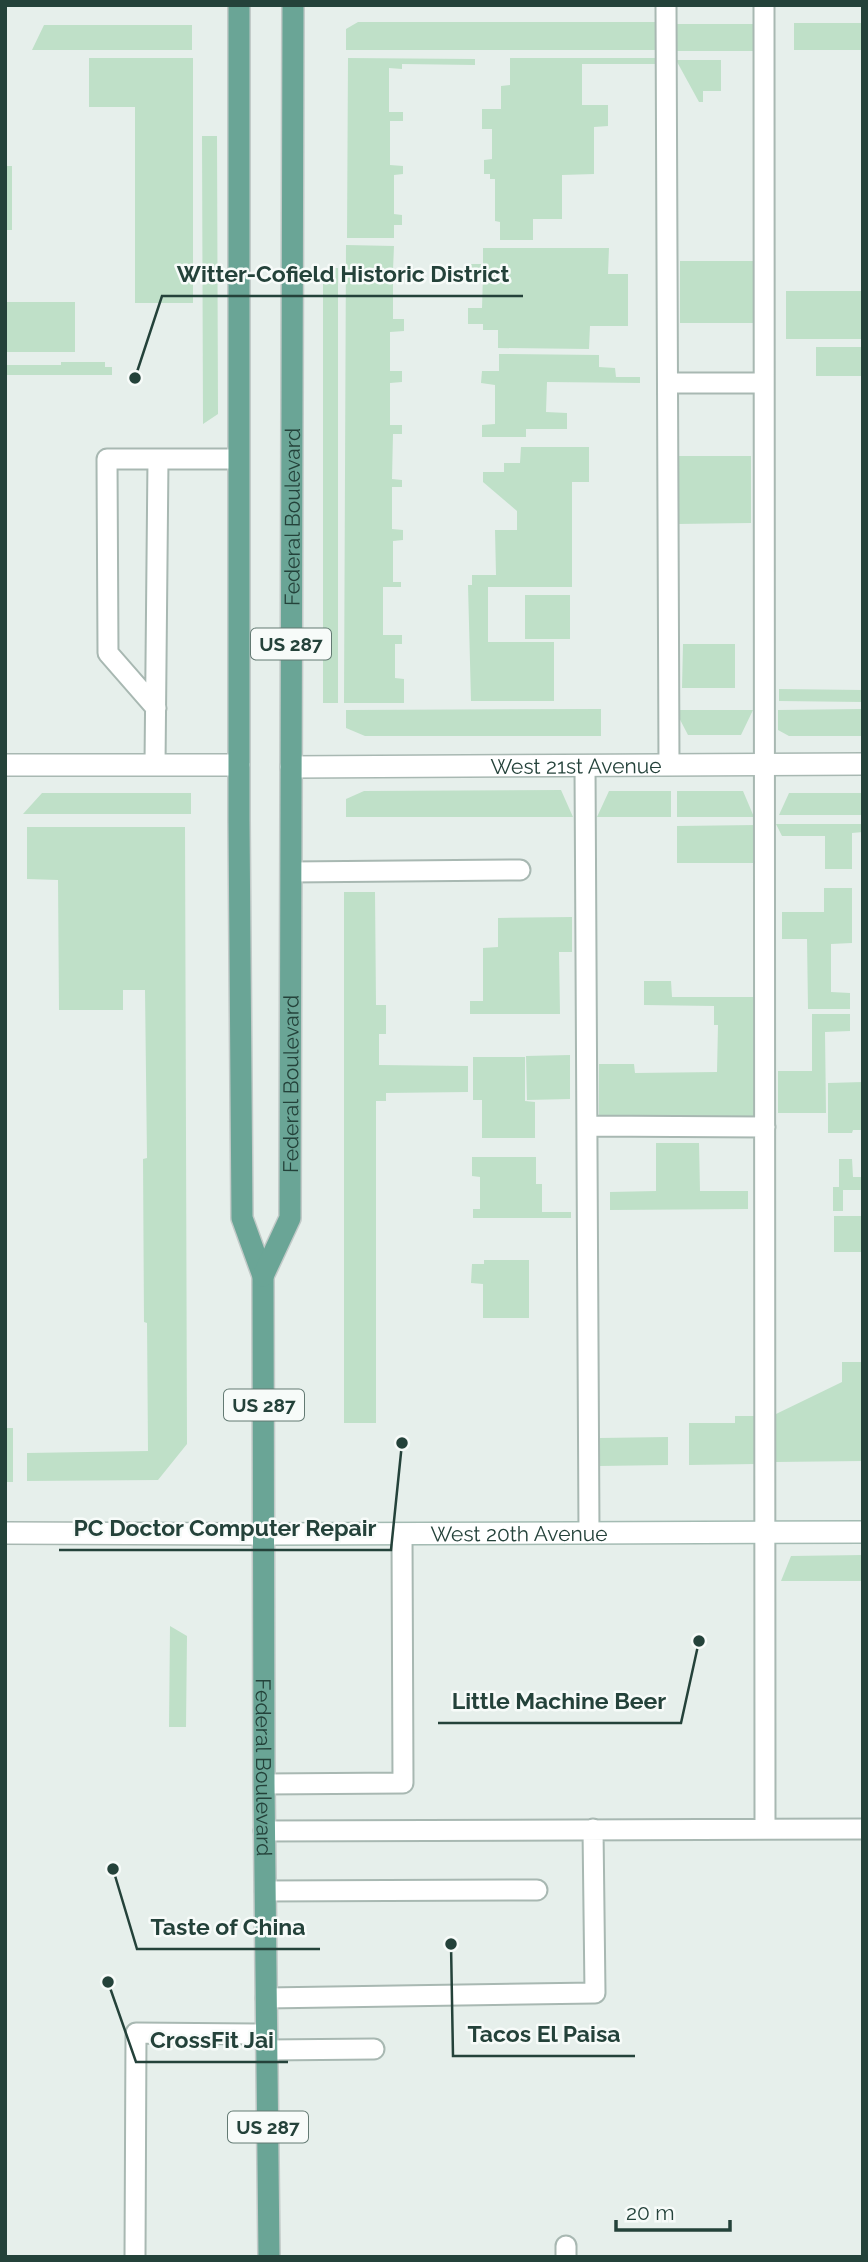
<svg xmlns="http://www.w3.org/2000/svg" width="868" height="2262" font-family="Raleway,sans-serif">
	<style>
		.green { fill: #bfe0c8 }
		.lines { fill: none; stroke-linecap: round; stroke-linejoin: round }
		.lane-casing { stroke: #a8b8b2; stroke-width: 23 }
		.street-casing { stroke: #a8b8b2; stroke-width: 24 }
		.secondary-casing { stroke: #a4bbb3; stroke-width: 24 }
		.primary-casing { stroke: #c2cac8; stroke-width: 24 }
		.lane { stroke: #fff; stroke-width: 19 }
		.street { stroke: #fff; stroke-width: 21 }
		.secondary { stroke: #fff; stroke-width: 21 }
		.primary { stroke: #6aa596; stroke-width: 21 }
		.labels { text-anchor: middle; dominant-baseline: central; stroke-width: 5; stroke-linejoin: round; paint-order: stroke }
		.shield { fill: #f7fbf9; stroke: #637a73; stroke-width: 2 }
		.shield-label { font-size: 19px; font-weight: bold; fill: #24423a }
		.street-label { font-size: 21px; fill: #24423a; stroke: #f7fbf9 }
		.leader { fill: none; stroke: #24423a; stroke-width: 2.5 }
		.callout-dot { fill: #24423a; stroke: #f7fbf9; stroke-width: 2.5 }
		.callout-label { font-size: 23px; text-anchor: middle; font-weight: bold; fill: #24423a; stroke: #f7fbf9; stroke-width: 5; stroke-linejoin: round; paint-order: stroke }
	</style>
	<rect width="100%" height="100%" fill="#e6efeb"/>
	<path class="green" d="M358,22H656V50H346V29Z
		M794,23H863V50H794Z
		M673,24H757V51H673Z
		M44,25H192V50H32Z
		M89,58H193V303H135V107H89Z
		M348,58L475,59V65L402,64V69L389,68V112H403V121H390V165L403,166V174L394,175V214L402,215V225H394V238H347Z
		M510,58H657V64H582V105H608V126L594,127V174L562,175V219H533V240H500V222L495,221V179H490V174H484V160L492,159V129H482V109H501V86L510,85Z
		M676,60H721V91H703V102H699Z
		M202,136H217L218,414L203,424Z
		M5,166H12V230H5Z
		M346,245L394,246L393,270L402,271V276H393V319H404V331L390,332V371H402V382L390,383V425H402V434H393L392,479L402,480V487H392V529L403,530V540L393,541V582H401V587H383V635H402V644H395V678L404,679V703H344Z
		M483,248H609L608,274H628V326H590L589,349L498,348V330H483V324H468V308H482L483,275H471V264H483Z
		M680,261H754V323H680Z
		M323,268H338V703H323Z
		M786,291H863V302L861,303L863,339H786Z
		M5,302H75V352H5Z
		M816,347H863V376H816Z
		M499,354L599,355V367L615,368L616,377H640V383L547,382L546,412L567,413V429H526V437H482V425L495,424V385L481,383L482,371H499Z
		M61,362H105V367H112V375H5V365H61Z
		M521,447H589V482H572V587H488V642H554V701H471L468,585H472V575H496L495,530H517V511L483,482V472H504V463H520Z
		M677,456H751V523L677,524Z
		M525,595H570V639H525Z
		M683,644H735V688H682Z
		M779,689L863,690V702L779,701Z
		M601,709V736H365L346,728V710Z
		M863,709V736H789L778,730V710Z
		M675,710H753L741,735H688Z
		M561,790L573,817H346V799L364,791Z
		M609,791H671V817H597Z
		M677,791H743L754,817H677Z
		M42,793H191V814H23Z
		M789,793H863V815H779Z
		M776,824H863V832L852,833V869H825V836H782Z
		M756,825V863H677V826Z
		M27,827H185L187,1444L158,1480L27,1481V1453L148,1451L147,1323L144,1322L143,1159L147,1158L145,990H123V1010H59L58,880L27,879Z
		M824,888H852V943L831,944V992L850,993V1009H808L807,939H782V912H824Z
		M344,892H375L376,1005H386V1034H379V1065L468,1066V1092L386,1093V1101H376V1423H344Z
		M572,917V952H559L560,1014H470V1001H483V948L498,947V918Z
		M644,981H671L672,997H754V1120L599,1121V1064H634L635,1073L717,1072L718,1025H714V1006L644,1005Z
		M812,1014H850V1031L825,1032L826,1113H778V1071H812Z
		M570,1055V1099L527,1100L526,1056Z
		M473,1057H525V1101L535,1102V1138H482V1100H473Z
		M863,1082V1130H853L852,1133H828V1083Z
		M656,1143H699L700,1191H748V1209L610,1210V1192L656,1191Z
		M472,1157H536V1184H542V1212H571V1218H473V1209H480V1177L472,1176Z
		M839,1159H852L853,1177H863V1190H843V1211H833V1187H839Z
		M834,1216H863V1252H834Z
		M484,1260H529V1318H483V1284L471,1283L472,1264H484Z
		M842,1362H863V1461L776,1462V1414L842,1382Z
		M735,1416H755V1464L689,1465V1423H735Z
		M5,1428H13V1482H5Z
		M668,1437V1465L600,1466V1438Z
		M863,1555V1581H781L791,1556Z
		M170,1626L187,1636L186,1727H169Z"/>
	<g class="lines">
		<g class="lane-casing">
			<path id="lane" d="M666,5L669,765
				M764,5L765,1829
				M668,383H764
				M156,708L108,653L107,459H239
				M155,765L158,459
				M585,766L589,1533
				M291,872L520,870
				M587,1126L765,1127
				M264,1784L403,1783L402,1534
				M264,1831L863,1829
				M265,1891L537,1890
				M266,1998L595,1993L593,1829
				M267,2050L374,2049
				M566,2246V2257
				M135,2257L136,2033L266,2034"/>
		</g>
		<g class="street-casing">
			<g id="street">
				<path d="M5,765H239"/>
				<path id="s1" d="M291,767L863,764"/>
				<path d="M5,1533L263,1534"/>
			</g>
		</g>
		<g class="secondary-casing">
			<g id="secondary">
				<path id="s2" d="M263,1534L863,1532"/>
			</g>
		</g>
		<g class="primary-casing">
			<g id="primary">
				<path id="s3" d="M239,5V820L242,1218L263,1276L264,1784L269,2257"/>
				<path id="s4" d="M263,1276L290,1218L293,5"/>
			</g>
		</g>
		<use href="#lane" class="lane"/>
		<use href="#street" class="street"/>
		<use href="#secondary" class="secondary"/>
		<use href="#primary" class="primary"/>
	</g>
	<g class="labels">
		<g class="shield">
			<rect x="251" y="628.5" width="80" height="31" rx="5"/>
			<rect x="224" y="1389.5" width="80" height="31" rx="5"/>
			<rect x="228" y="2111.5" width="80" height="31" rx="5"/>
		</g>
		<g class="shield-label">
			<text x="291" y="644">US 287</text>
			<text x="264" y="1405">US 287</text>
			<text x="268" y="2127">US 287</text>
		</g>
		<g class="street-label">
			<text stroke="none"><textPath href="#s4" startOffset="765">Federal Boulevard</textPath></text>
			<text stroke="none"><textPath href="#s1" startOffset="285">West 21st Avenue</textPath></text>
			<text stroke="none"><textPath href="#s4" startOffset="198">Federal Boulevard</textPath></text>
			<text stroke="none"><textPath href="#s2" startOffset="256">West 20th Avenue</textPath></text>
			<text stroke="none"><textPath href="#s3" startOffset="1766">Federal Boulevard</textPath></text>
		</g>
	</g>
	<path class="leader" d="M135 378L162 296H523M402 1443L391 1550H59M699 1641L681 1723H438M113 1869L137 1949H320M451 1944L453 2056H635M108 1982L136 2062H288"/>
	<g class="callout-dot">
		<circle cx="135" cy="378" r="7"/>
		<circle cx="402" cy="1443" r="7"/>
		<circle cx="699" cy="1641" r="7"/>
		<circle cx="113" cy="1869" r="7"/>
		<circle cx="451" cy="1944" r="7"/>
		<circle cx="108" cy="1982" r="7"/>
	</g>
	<g class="callout-label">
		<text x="343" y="282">Witter-Cofield Historic District</text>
		<text x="225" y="1536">PC Doctor Computer Repair</text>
		<text x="559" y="1709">Little Machine Beer</text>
		<text x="228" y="1935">Taste of China</text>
		<text x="544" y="2042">Tacos El Paisa</text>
		<text x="212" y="2048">CrossFit Jai</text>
	</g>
	<rect width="868" height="2262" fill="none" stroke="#24423a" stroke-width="14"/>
	<path d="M616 2220v10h114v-10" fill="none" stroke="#24423a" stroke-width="3.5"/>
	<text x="626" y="2220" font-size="21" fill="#24423a" stroke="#f7fbf9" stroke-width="5" paint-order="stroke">20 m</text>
</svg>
